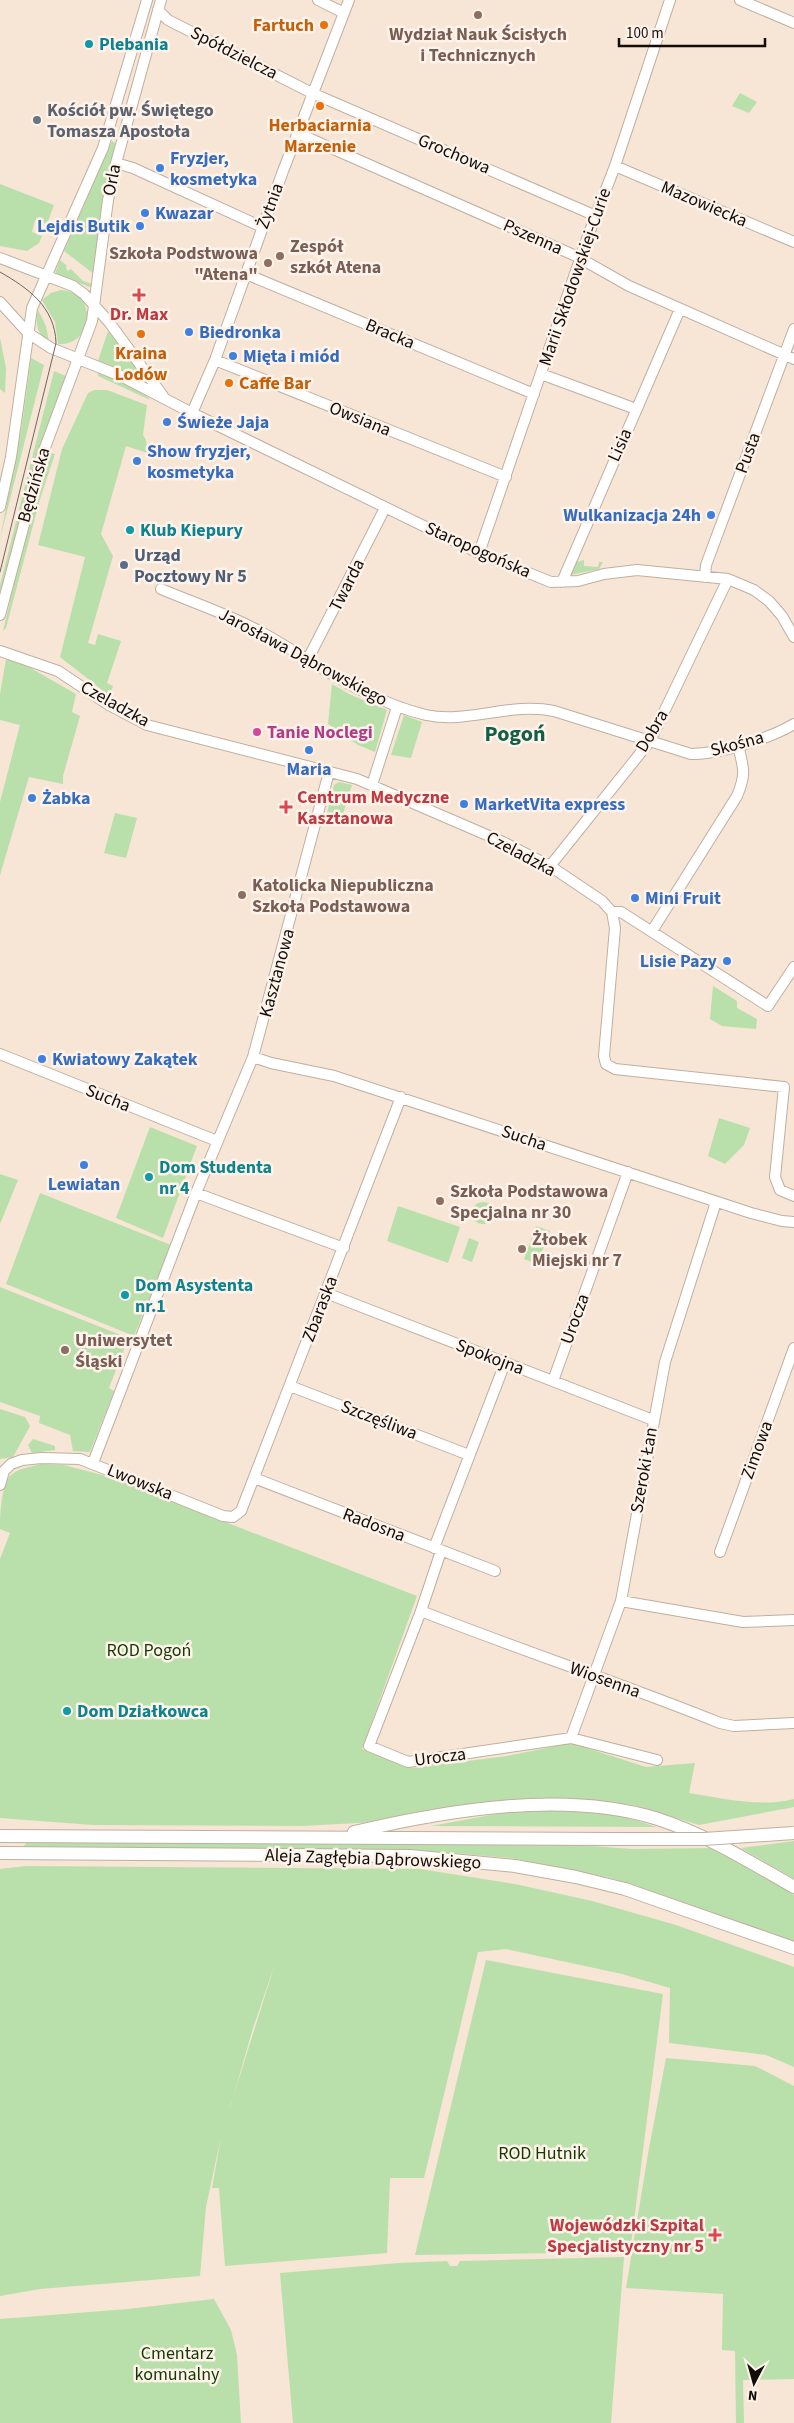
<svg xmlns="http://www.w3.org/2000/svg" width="794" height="2423" font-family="'Source Sans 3',sans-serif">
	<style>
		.green { fill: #b9e0aa; fill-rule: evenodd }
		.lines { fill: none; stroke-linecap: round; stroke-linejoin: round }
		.minor-casing { stroke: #c0afa0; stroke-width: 12 }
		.major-casing { stroke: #c0afa0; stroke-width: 14 }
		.minor { stroke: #fff; stroke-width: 10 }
		.major { stroke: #fff; stroke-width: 12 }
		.tram { stroke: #71665d; stroke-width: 1 }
		.major-bridge-casing { stroke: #c0afa0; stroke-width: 14; stroke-linecap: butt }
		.major-bridge { stroke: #fff; stroke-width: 12 }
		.education-dot { fill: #8d6e63; stroke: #fef3ea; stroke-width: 2 }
		.food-dot { fill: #e8710a; stroke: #fef3ea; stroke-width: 2 }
		.culture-dot { fill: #0f9aa8; stroke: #fef3ea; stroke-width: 2 }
		.worship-dot { fill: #6b7280; stroke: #fef3ea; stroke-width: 2 }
		.shop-dot { fill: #3f7fe0; stroke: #fef3ea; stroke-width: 2 }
		.health-dot { fill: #e0444e; stroke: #fef3ea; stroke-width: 2 }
		.service-dot { fill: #5c6f8a; stroke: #fef3ea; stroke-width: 2 }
		.hotel-dot { fill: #d1479c; stroke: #fef3ea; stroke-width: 2 }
		.labels { text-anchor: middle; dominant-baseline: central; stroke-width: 5; stroke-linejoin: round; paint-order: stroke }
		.food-label { font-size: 18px; font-weight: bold; fill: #c56008; stroke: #fef3ea }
		.education-label { font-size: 18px; font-weight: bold; fill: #785e54; stroke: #fef3ea; text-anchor: start }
		.culture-label { font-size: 18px; font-weight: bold; fill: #0d838f; stroke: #fef3ea; text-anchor: start }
		.street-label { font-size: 18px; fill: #130d09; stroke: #fef3ea }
		.worship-label { font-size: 18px; font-weight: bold; fill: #5b616d; stroke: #fef3ea; text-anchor: start }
		.shop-label { font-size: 18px; font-weight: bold; fill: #366cbe; stroke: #fef3ea; text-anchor: start }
		.health-label { font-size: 18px; font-weight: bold; fill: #be3a42; stroke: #fef3ea }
		.service-label { font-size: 18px; font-weight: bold; fill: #4e5e75; stroke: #fef3ea; text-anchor: start }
		.hotel-label { font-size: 18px; font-weight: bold; fill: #b23c85; stroke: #fef3ea; text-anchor: start }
		.park-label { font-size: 18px; fill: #133900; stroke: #fef3ea }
		.district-label { font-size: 22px; font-weight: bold; fill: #125e47; stroke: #fef3ea }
	</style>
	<rect width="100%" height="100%" fill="#f7e5d5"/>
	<path class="green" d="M740,93L757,102L749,113L732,106Z
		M112,141L115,143L99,226L94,274L64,251Z
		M0,184L54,205L47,224L35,220L32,232L42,236L39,243L27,251L0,246Z
		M60,260L67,266L66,268L68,271L71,269L83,281L92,284V288L55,273Z
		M61,290C99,293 94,346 58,344L55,322L42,300L51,293Z
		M38,310L46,326L49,342C37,334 35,324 38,310Z
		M108,331L152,387L98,361Z
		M0,338L6,368L5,393L0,389Z
		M31,358L44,365L0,539L22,425Z
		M54,371L66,376L35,461L0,593V585Z
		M98,373C110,375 144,389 150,400L98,376Z
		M94,390H107L147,405L143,435L146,440L148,453L126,446L101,534L113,556L88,643L95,645L98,634L121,641L107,683L113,686L110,693H106L60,657L85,557L38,545L62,449L88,393Z
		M51,453L55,454L40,499L6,628L3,631L27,528L42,477Z
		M584,560V566L598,567L599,562H603L599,569L570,575L574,563Z
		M6,659L27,666L76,694L72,712L80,716L63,776V784L29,777L0,875V802L20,725L0,720V694Z
		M332,684L349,694L387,710L375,752L358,745L328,724Z
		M404,715L422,722L411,758L391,755Z
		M339,782L352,785L342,817L327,813L334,785Z
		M115,813L137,818L126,858L104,853Z
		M713,986L737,1001V1008L757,1019L756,1029L722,1026L710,1019Z
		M719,1118L750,1128L744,1145L725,1164L708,1156Z
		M150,1127L197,1146L163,1238L116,1218Z
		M0,1174L18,1180L0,1224Z
		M40,1193L171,1245L134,1336L6,1284Z
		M472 1213a11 11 0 1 1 22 0a11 11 0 1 1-22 0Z
		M398,1206L460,1227L448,1263L387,1241Z
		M536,1226L550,1231L537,1264L524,1259Z
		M469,1238L479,1242L472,1262L462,1258Z
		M0,1287L133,1340L131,1345L126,1344L109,1388L114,1391L90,1452L73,1451L70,1435L39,1423L40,1416L0,1402Z
		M0,1409L25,1417L30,1426L13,1457L0,1459Z
		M33,1439L55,1446V1450L32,1453L28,1445Z
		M41,1464L64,1465L106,1476L417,1596L362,1749L412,1768L507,1756L571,1743L646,1767L695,1763L689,1793C722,1798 760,1808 794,1799V1807L699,1825L633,1805L557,1798L487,1803L376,1822L302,1826L93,1825L0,1818V1559L10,1533L0,1529C0,1515 1,1486 11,1475C19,1468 30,1467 41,1464Z
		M534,1807C576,1808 617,1813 657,1827L431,1826Z
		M28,1841L579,1845L632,1849L716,1848L794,1895V1942L611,1878L511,1858L417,1850L23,1847Z
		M794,1841V1879L741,1848Z
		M27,1866L420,1869L515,1884L592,1901L676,1925L794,1967V2067L766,2055L669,2043L670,1988L622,1974L506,1949L478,1952L424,2178H390L387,2253L225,2266L219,2188H212L221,2137L206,2207L200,2276L40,2289L0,2296V1869ZM275,1964L230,2107V2108L253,2028Z
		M486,1960L663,1994L630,2252L415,2255Z
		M666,2058L755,2066L794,2086V2379L743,2380L744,2423H736L735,2351L722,2350L723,2294L626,2288L648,2154Z
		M624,2257L611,2423H293L280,2273L399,2263L447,2261L450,2266H457L460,2261Z
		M214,2299L231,2330L237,2355L241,2423H0V2319L128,2309Z"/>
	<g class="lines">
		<g class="minor-casing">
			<path id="minor" d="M318,0L344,13
				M740,0L794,23
				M158,10L168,20L312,93L596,216
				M297,133L576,256L629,286L794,359
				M116,163L133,168L262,227
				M615,166L794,242
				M0,258L73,286L84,294L109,322L163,396
				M246,274L534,394
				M0,302L28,333L51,348L121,376L192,413L479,553L551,582L578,581L604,574L637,570L728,579L754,590L769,601L782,616L794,637
				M215,360L506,477
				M541,374L636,409
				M192,413L215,360L283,171L349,0
				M0,507L11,457L32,308L103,148L147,0
				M479,553L588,236L615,166L670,0
				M705,577L706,565L794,329
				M562,582L680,309
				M161,589C194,603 228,614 259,631C314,661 363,700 426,715C466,724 510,702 554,711L691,754C719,754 769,739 794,724
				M0,615L43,453L92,321L108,200L116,163L161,0
				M0,651L58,671L109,705L147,725L357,779L503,842L550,866L602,901L612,912L615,928L604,1056L606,1064L615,1069L784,1087L775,1177L780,1190L794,1196
				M307,661L385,508
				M372,785L397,707
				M550,866L650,741L728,579
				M612,912H621L768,1006L794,967
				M652,931L737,796C747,772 743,768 738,745
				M0,1054L217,1141
				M253,1057L271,1063L334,1076L751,1213L782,1221L794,1222
				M196,1193L344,1248
				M326,1293L653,1420
				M553,1381L628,1172
				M290,1386L469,1455
				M93,1463L196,1193L253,1057L329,772
				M254,1478L495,1571
				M0,1485L4,1471L11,1464L22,1460L41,1458L80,1459L223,1516L233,1517L241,1511L401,1097
				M434,1548L505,1363
				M441,1551L421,1611L369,1746L408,1762L571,1738L657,1760
				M720,1552L794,1348
				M621,1601L743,1622L794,1620
				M421,1611C520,1650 621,1683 720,1723L734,1726L794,1723
				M571,1738L621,1601L665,1362L716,1202"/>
		</g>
		<g class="major-casing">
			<path id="major" d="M354,1832C448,1810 565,1790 658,1819C707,1835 750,1862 794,1887
				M0,1836L614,1839
				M0,1853L410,1856L515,1866L576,1877L625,1889L794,1948"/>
		</g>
		<use href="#minor" class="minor"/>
		<use href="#major" class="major"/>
		<path class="tram" d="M0,272C28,288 55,307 56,343L0,572"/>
		<g class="major-bridge-casing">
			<path id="major-bridge" d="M614,1839H704L794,1833"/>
		</g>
		<use href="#major-bridge" class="major-bridge"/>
	</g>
	<g class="education-dot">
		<circle cx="478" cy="15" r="5"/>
		<circle cx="280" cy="256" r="5"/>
		<circle cx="268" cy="263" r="5"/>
		<circle cx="242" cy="895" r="5"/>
		<circle cx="440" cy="1201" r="5"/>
		<circle cx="522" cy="1249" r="5"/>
		<circle cx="65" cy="1350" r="5"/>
	</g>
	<g class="food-dot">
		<circle cx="324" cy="25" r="5"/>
		<circle cx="320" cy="106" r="5"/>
		<circle cx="141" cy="334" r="5"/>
		<circle cx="229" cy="383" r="5"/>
	</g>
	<g class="culture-dot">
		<circle cx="89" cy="44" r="5"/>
		<circle cx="130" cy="530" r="5"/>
		<circle cx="149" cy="1177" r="5"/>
		<circle cx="125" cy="1295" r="5"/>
		<circle cx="67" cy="1711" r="5"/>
	</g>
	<circle class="worship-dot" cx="37" cy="120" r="5"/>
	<g class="shop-dot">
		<circle cx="160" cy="168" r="5"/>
		<circle cx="145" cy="213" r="5"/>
		<circle cx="140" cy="226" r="5"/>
		<circle cx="189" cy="332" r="5"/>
		<circle cx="233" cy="356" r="5"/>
		<circle cx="167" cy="422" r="5"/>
		<circle cx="137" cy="461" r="5"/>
		<circle cx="711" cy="515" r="5"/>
		<circle cx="309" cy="750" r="5"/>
		<circle cx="32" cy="798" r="5"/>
		<circle cx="464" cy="804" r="5"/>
		<circle cx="635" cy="898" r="5"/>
		<circle cx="727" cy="961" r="5"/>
		<circle cx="42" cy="1059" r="5"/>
		<circle cx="84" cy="1165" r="5"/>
	</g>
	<g class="health-dot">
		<path d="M136.5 287.5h5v5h5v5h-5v5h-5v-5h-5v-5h5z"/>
		<path d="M283.5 799.5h5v5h5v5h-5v5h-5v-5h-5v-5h5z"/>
		<path d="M712.5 2227.5h5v5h5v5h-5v5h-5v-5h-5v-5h5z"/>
	</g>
	<circle class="service-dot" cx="124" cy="565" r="5"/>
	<circle class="hotel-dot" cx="257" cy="732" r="5"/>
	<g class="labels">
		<g class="food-label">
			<text x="314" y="25" text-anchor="end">Fartuch</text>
			<text x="320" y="125">Herbaciarnia<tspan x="320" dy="21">Marzenie</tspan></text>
			<text x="141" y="353">Kraina<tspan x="141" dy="21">Lodów</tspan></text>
			<text x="239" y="383" text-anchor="start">Caffe Bar</text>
		</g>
		<g class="education-label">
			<text x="478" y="34" text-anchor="middle">Wydział Nauk Ścisłych<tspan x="478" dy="21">i Technicznych</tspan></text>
			<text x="290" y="246">Zespół<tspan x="290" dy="21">szkół Atena</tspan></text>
			<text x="258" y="253" text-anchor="end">Szkoła Podstwowa<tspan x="258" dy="21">"Atena"</tspan></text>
			<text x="252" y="885">Katolicka Niepubliczna<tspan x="252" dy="21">Szkoła Podstawowa</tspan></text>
			<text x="450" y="1191">Szkoła Podstawowa<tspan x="450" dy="21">Specjalna nr 30</tspan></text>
			<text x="532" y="1239">Żłobek<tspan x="532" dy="21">Miejski nr 7</tspan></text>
			<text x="75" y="1340">Uniwersytet<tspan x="75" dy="21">Śląski</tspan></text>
		</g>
		<g class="culture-label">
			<text x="99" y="44">Plebania</text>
			<text x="140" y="530">Klub Kiepury</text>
			<text x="159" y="1167">Dom Studenta<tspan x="159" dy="21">nr 4</tspan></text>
			<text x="135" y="1285">Dom Asystenta<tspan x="135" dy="21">nr.1</tspan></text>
			<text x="77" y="1711">Dom Działkowca</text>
		</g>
		<g class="street-label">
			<text transform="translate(234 53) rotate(27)">Spółdzielcza</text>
			<text transform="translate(454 154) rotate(23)">Grochowa</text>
			<text transform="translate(112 180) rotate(-79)">Orla</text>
			<text transform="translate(704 204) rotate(23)">Mazowiecka</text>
			<text transform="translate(270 206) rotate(-70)">Żytnia</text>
			<text transform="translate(533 237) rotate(24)">Pszenna</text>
			<text transform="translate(575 277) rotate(-71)">Marii Skłodowskiej-Curie</text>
			<text transform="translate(390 334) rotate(23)">Bracka</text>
			<text transform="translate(360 419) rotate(22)">Owsiana</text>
			<text transform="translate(620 445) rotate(-66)">Lisia</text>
			<text transform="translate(748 453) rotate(-70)">Pusta</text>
			<text transform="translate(34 485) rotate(-74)">Będzińska</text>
			<text transform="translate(478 550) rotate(24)">Staropogońska</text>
			<text transform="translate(347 585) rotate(-63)">Twarda</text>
			<text transform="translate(303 657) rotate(28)">Jarosława Dąbrowskiego</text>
			<text transform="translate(115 704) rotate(29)">Czeladzka</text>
			<text transform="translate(652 731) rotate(-59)">Dobra</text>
			<text transform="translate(737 744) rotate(-15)">Skośna</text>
			<text transform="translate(521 854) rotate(28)">Czeladzka</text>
			<text transform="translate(277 973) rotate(-75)">Kasztanowa</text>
			<text transform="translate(108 1098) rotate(22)">Sucha</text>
			<text transform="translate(524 1138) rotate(19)">Sucha</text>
			<text transform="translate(320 1309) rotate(-69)">Zbaraska</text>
			<text transform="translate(575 1319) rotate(-70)">Urocza</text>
			<text transform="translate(490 1357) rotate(21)">Spokojna</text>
			<text transform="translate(379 1420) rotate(21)">Szczęśliwa</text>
			<text transform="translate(757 1450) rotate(-70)">Zimowa</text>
			<text transform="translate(644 1470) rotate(-80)">Szeroki Łan</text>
			<text transform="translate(140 1482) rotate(22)">Lwowska</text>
			<text transform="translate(374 1525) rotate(21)">Radosna</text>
			<text transform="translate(605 1680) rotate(20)">Wiosenna</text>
			<text transform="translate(440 1757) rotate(-7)">Urocza</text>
			<text transform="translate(373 1859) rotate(2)">Aleja Zagłębia Dąbrowskiego</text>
		</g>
		<g class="worship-label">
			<text x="47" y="110">Kościół pw. Świętego<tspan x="47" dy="21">Tomasza Apostoła</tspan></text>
		</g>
		<g class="shop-label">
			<text x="170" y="158">Fryzjer,<tspan x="170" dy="21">kosmetyka</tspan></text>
			<text x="155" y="213">Kwazar</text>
			<text x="130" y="226" text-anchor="end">Lejdis Butik</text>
			<text x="199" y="332">Biedronka</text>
			<text x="243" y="356">Mięta i miód</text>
			<text x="177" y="422">Świeże Jaja</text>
			<text x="147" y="451">Show fryzjer,<tspan x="147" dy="21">kosmetyka</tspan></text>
			<text x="701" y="515" text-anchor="end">Wulkanizacja 24h</text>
			<text x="309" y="769" text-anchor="middle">Maria</text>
			<text x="42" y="798">Żabka</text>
			<text x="474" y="804">MarketVita express</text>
			<text x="645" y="898">Mini Fruit</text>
			<text x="717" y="961" text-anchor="end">Lisie Pazy</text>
			<text x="52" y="1059">Kwiatowy Zakątek</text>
			<text x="84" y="1184" text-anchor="middle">Lewiatan</text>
		</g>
		<g class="health-label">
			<text x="139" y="314">Dr. Max</text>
			<text x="297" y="797" text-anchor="start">Centrum Medyczne<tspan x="297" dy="21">Kasztanowa</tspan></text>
			<text x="704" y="2225" text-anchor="end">Wojewódzki Szpital<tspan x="704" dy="21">Specjalistyczny nr 5</tspan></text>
		</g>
		<g class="service-label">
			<text x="134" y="555">Urząd<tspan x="134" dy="21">Pocztowy Nr 5</tspan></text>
		</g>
		<g class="hotel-label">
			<text x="267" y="732">Tanie Noclegi</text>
		</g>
		<g class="park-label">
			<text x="149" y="1650">ROD Pogoń</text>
			<text x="542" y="2153">ROD Hutnik</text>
			<text x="177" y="2353">Cmentarz<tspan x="177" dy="21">komunalny</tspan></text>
		</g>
		<g class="district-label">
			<text x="515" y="734">Pogoń</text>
		</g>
	</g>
	<g transform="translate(754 2383) rotate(186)" stroke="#fef3ea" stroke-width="4" paint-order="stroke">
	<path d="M0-4L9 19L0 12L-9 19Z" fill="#130d09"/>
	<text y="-8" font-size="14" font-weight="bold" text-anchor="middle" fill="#130d09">N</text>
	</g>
	<path d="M619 38v8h146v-8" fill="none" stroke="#130d09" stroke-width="2.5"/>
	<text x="626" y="38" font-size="15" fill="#130d09" stroke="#fef3ea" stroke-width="4" paint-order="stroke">100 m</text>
</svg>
